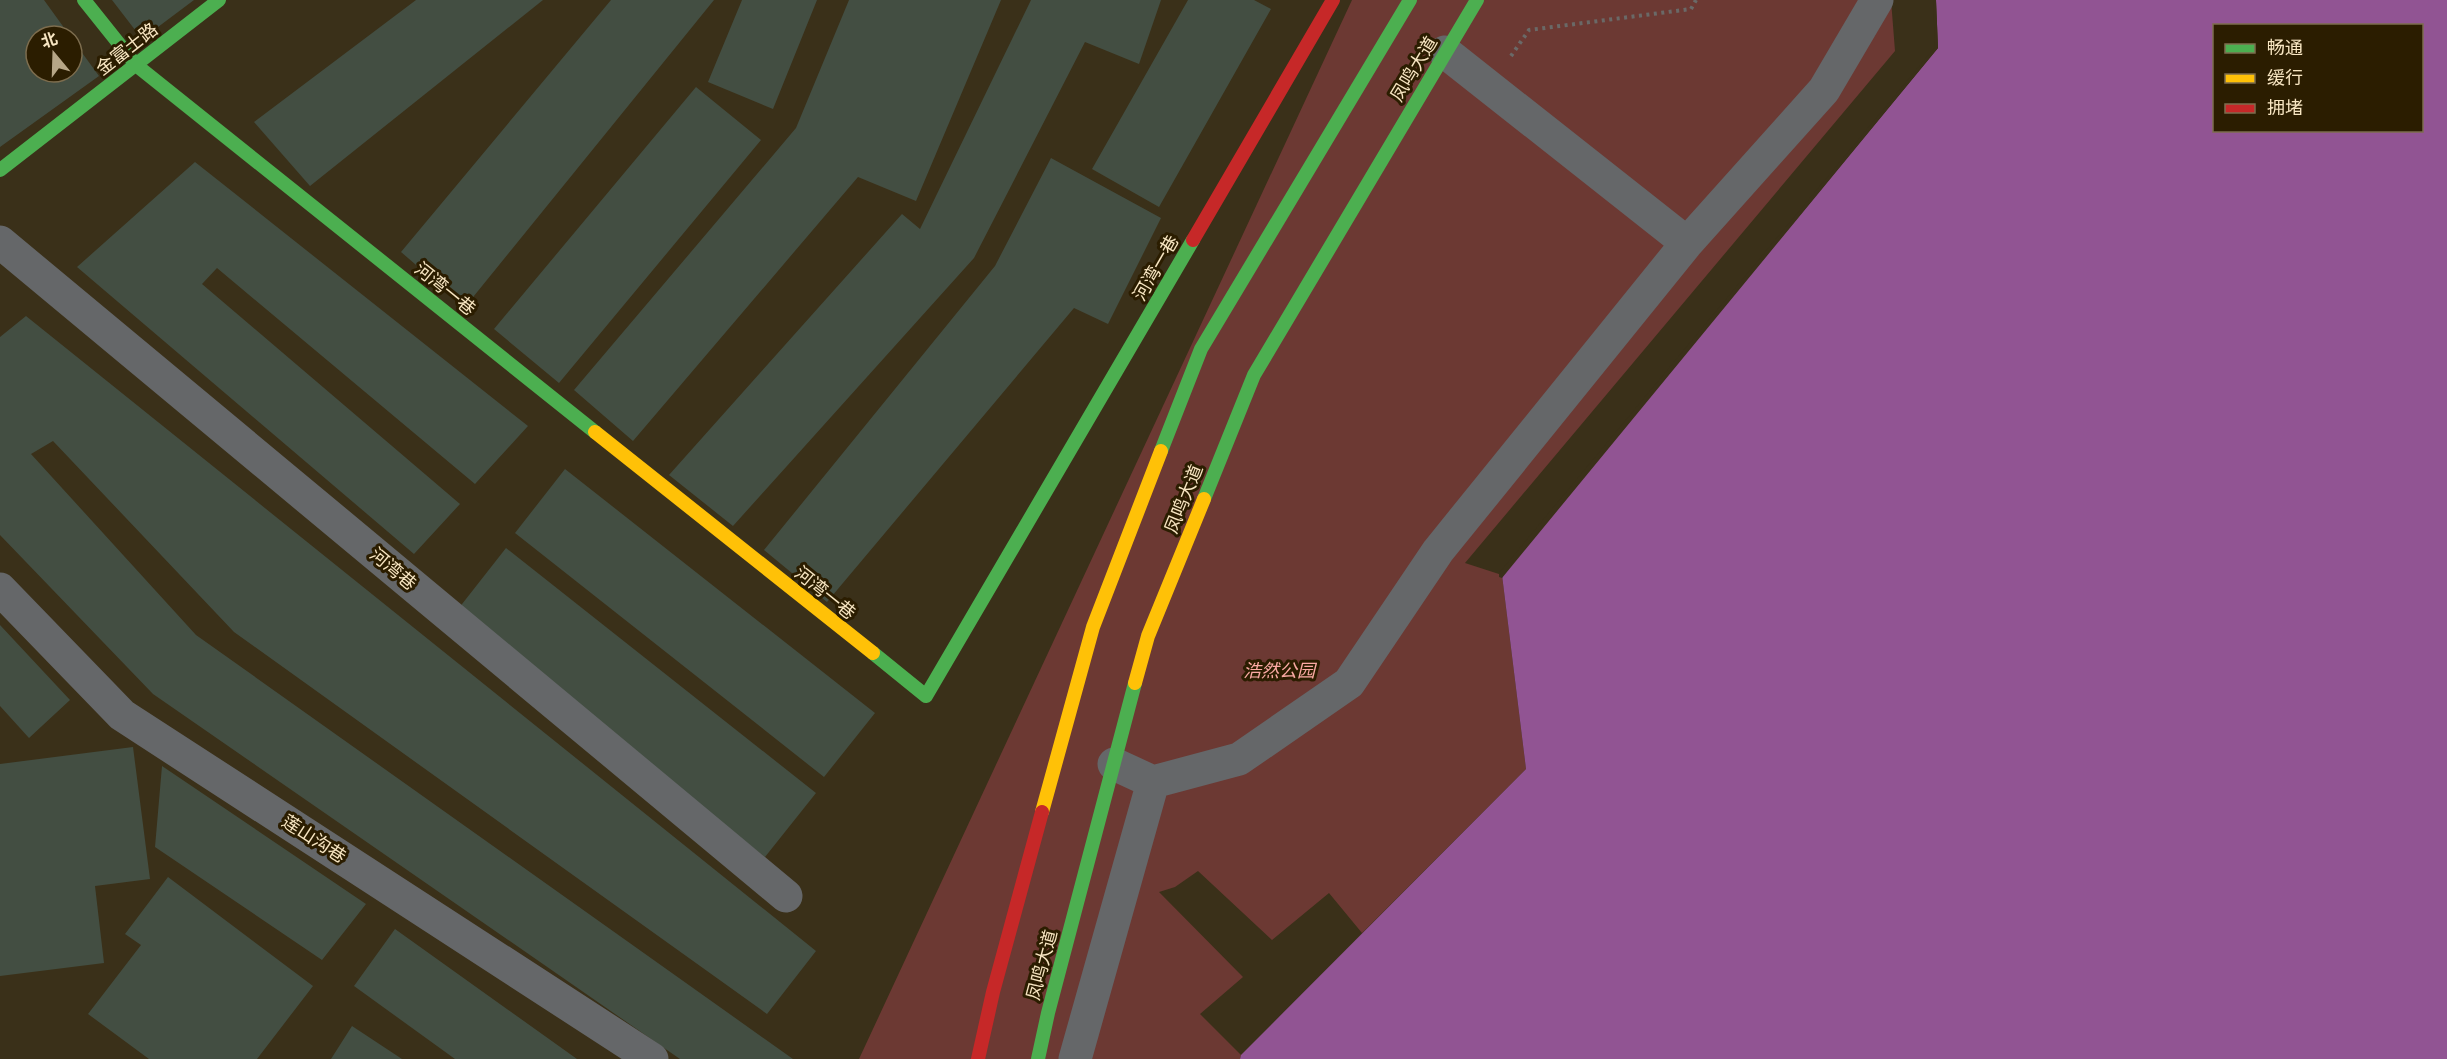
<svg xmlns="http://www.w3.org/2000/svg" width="2447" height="1059" font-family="'Crimson Pro','Noto Sans SC',serif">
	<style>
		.green { fill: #6c3933 }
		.water { fill: #915493; fill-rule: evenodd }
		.pier { fill: #3a3019 }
		.building { fill: #434e42 }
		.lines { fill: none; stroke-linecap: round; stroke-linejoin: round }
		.path { stroke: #6a6967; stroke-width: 4; stroke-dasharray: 3 4.5; stroke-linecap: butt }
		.street { stroke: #656769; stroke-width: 33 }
		.fast { stroke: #4caf50; stroke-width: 14 }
		.slow { stroke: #ffc107; stroke-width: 14 }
		.jam { stroke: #c62828; stroke-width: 14 }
		.labels { text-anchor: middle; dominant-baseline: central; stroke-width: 6; stroke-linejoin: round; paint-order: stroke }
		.street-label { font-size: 18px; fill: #f8e6c2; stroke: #2b1d00 }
		.park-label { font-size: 18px; font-style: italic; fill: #faa9a3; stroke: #2b1d00 }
	</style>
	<rect width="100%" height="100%" fill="#3a3019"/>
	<path class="green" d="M1352,0H1891L1895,51L1465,563L1502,575L1526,769L1362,933L1329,893L1272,940L1198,871L1175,887L1159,892L1243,977L1200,1014L1241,1055L1240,1059H859Z"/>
	<path class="water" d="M1936,0H2447V1059H1240L1241,1055L1526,769L1502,575L1938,48ZM2214,26H2422V130H2214Z"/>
	<path class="pier" d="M1933,0H1936L1938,48L1502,578L1499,577V573L1935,47Z"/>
	<path class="building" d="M0,0H44L70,36H36V72H72V39L99,76L0,147Z
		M112,0H194L142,39Z
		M416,0H543L310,186L254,122Z
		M611,0H714L465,307L401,252Z
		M742,0H817L773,109L708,82Z
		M849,0H1001L916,201L858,177L633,441L574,390L796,128Z
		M1031,0H1161L1139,64L1085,42L974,258L733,526L669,475L902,214L920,229Z
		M1188,0H1254L1271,9L1159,207L1092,169Z
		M696,87L761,140L559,383L494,329Z
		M1051,158L1161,218L1108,324L1074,308L827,602L764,550L995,266Z
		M195,162L528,426L475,484L217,268L202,284L460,504L414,554L77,267Z
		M26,316L816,951L767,1014L234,632L53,441L31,454L196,635L793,1059H680L153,694L0,535V337Z
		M565,469L875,713L824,777L515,533Z
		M506,548L816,793L765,857L455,613Z
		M0,625L70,700L29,738L0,706Z
		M133,747L150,879L95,886L104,963L0,976V764Z
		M162,766L366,904L322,960L155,847Z
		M168,877L313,986L257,1059H149L88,1014L141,945L125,934Z
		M395,929L577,1059H455L354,986Z
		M352,1026L402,1059H331Z"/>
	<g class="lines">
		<path class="path" d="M1511,56L1529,30L1691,9L1696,0"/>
		<path class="street" d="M0,242L786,896
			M1687,243L1824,90L1877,0
			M0,589L122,715L652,1059
			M1114,764L1153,782L1239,759L1349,683L1438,551L1687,243L1445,52
			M1075,1059L1153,782"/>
		<path class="fast" d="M84,0L136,65L595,432
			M0,170L219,0
			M1161,451L1201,349L1410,0
			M1204,499L1254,375L1477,0
			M873,653L926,696L1193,240
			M1038,1059L1048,1013L1135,683"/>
		<path class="slow" d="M595,432L873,653
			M1135,683L1148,636L1204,499
			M1042,812L1093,627L1161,451"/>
		<path class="jam" d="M1193,240L1333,0
			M978,1059L993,992L1042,812"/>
	</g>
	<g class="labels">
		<g class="street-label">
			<text transform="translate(127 49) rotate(-38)">金富士路</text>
			<text transform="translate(1414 69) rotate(-59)">凤鸣大道</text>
			<text transform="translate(1156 268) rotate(-60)">河湾一巷</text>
			<text transform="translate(445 289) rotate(39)">河湾一巷</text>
			<text transform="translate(1184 499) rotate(-68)">凤鸣大道</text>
			<text transform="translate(393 569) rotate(40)">河湾巷</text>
			<text transform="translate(825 593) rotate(39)">河湾一巷</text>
			<text transform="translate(314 839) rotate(33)">莲山沟巷</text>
			<text transform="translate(1042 965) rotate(-75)">凤鸣大道</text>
		</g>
		<g class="park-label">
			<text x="1279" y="671">浩然公园</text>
		</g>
	</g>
	<rect x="2213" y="24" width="210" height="108" fill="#2b1d00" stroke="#7d6d4e" stroke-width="1.5"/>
	<rect x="2225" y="44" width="30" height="9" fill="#4caf50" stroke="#7d6d4e" stroke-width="1.5"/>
	<text x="2267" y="54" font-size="18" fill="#f8e6c2">畅通</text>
	<rect x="2225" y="74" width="30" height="9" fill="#ffc107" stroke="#7d6d4e" stroke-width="1.5"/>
	<text x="2267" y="84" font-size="18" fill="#f8e6c2">缓行</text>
	<rect x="2225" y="104" width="30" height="9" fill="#c62828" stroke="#7d6d4e" stroke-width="1.5"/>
	<text x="2267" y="114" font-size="18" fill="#f8e6c2">拥堵</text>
	<g transform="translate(54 54) rotate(341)"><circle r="28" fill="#2b1d00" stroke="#7d6d4e" stroke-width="1.5"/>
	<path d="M0-4.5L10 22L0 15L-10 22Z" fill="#b6a687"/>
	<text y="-9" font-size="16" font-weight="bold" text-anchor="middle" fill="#f8e6c2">北</text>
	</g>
</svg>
